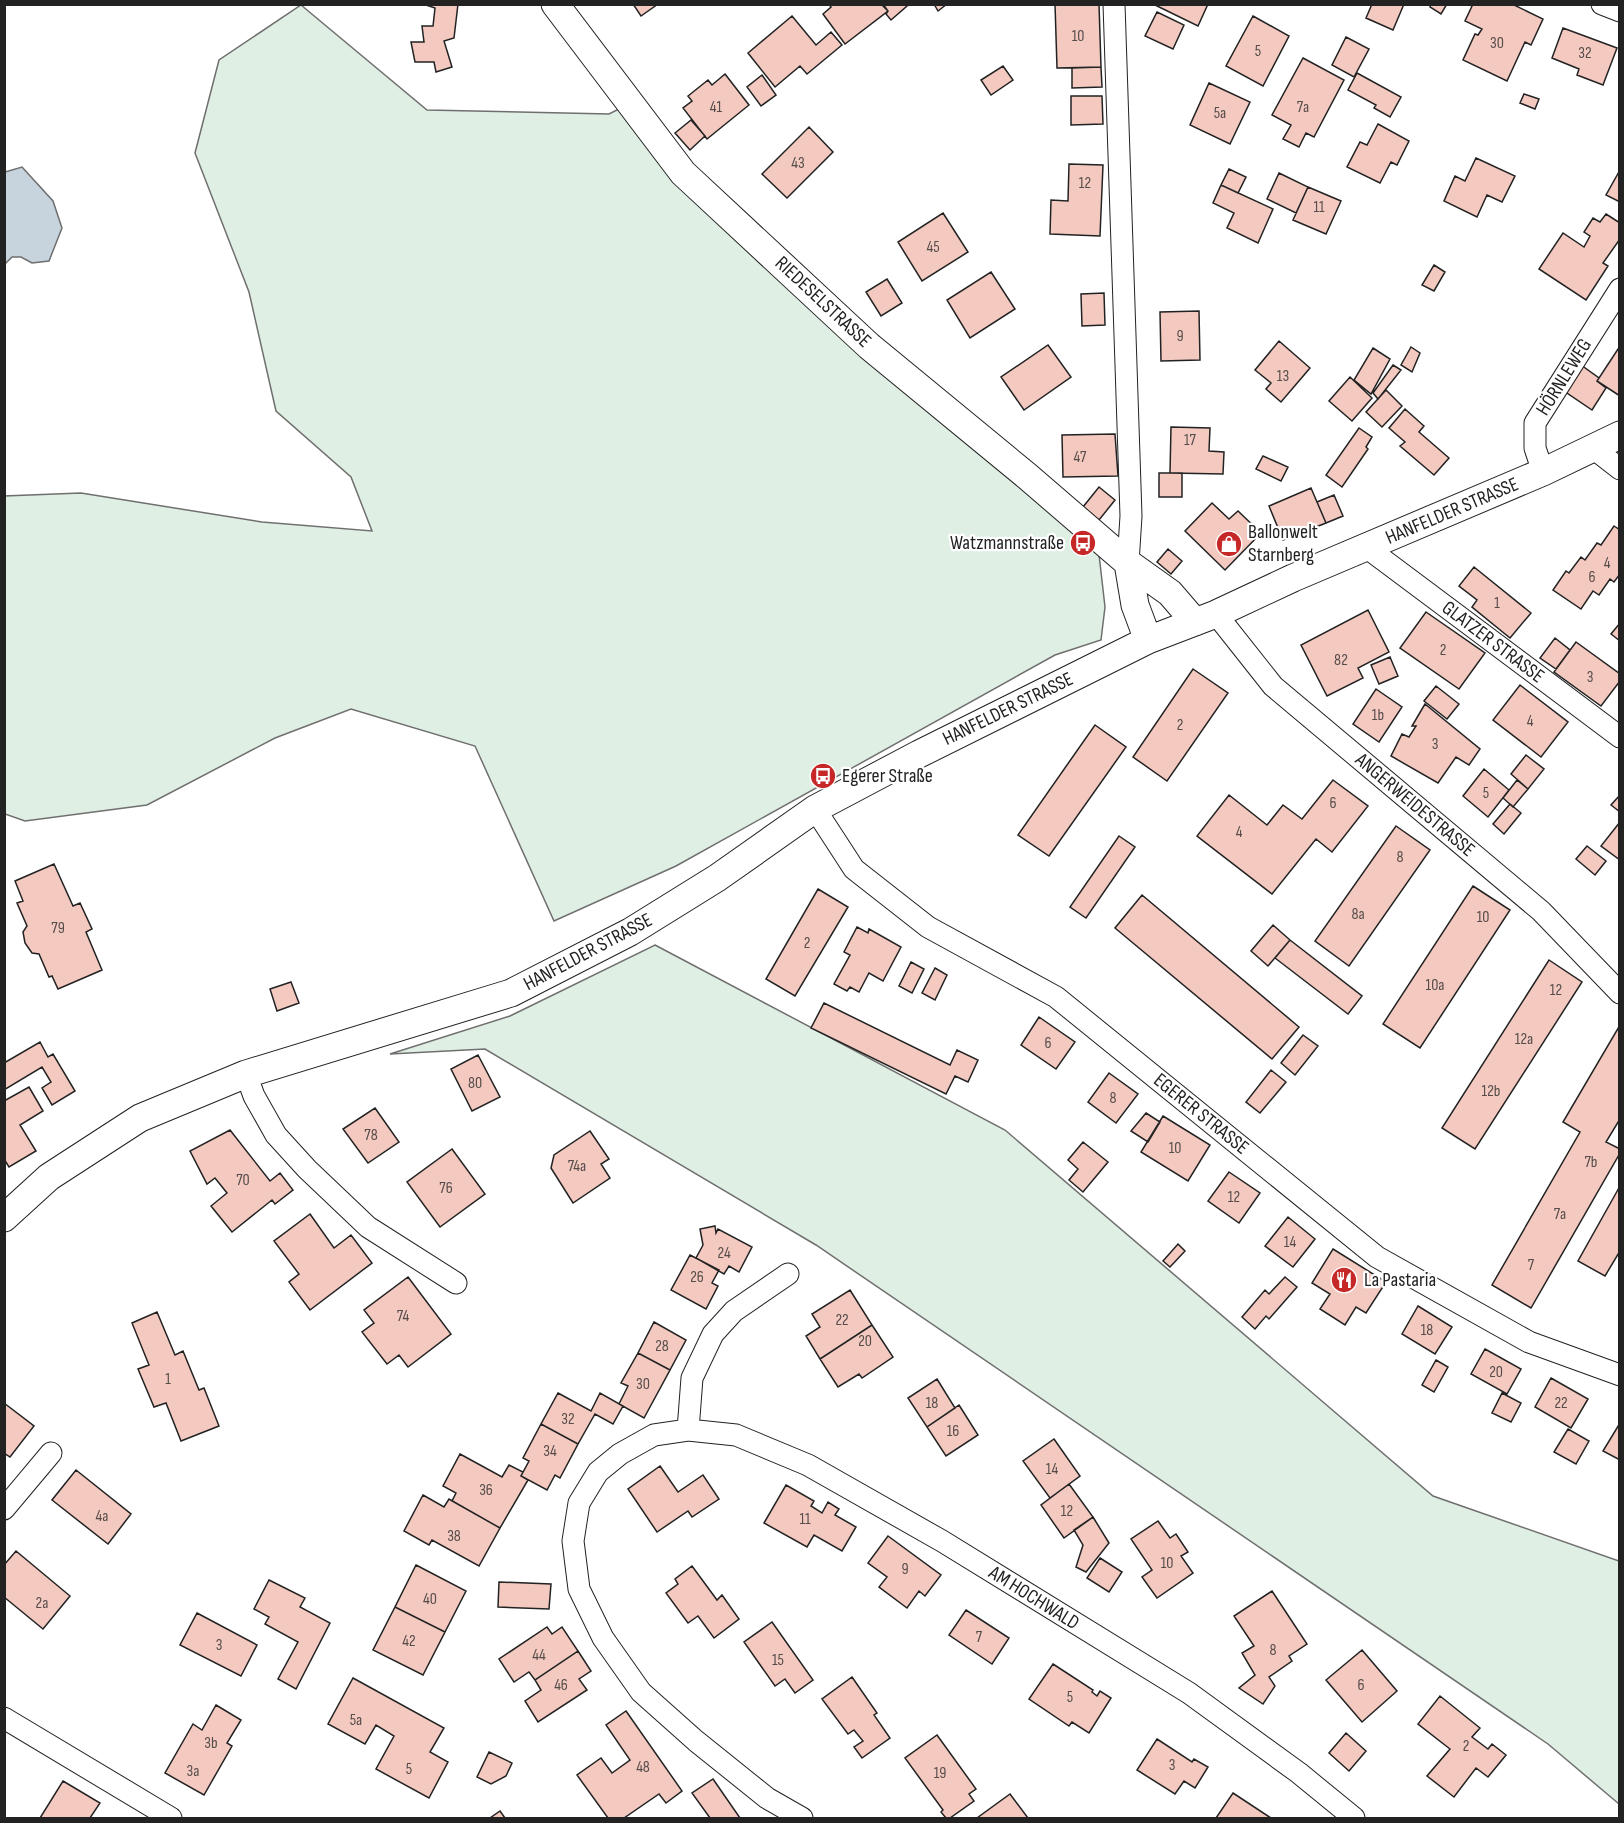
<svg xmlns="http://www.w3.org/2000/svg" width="1624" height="1823" font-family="'Sofia Sans Condensed',sans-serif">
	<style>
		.green { fill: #e0efe3; stroke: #6f6f6f; stroke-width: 1.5 }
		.water { fill: #c7d3dd; stroke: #6f6f6f; stroke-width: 1.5 }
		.building { fill: #f3c9c0; stroke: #222; stroke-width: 1.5 }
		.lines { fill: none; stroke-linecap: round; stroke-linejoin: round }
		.minor-casing { stroke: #222; stroke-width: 23 }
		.tertiary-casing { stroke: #222; stroke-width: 29 }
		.minor { stroke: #fff; stroke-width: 21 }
		.tertiary { stroke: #fff; stroke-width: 27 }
		.labels { text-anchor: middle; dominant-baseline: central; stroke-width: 4.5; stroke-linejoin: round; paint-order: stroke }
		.number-label { font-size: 16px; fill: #564c4a }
		.street-label { font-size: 20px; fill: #222; stroke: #fff }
		.poi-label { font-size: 20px; fill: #222; stroke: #fff; text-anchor: start }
	</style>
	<rect width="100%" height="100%" fill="#fff"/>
	<path class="green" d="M301,5L427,110L609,114L631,103L645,122L1097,537L1105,607L1101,640L1055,655L676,866L554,921L475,746L351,709L275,738L147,805L25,821L5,814L4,496L81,493L262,522L372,531L351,477L276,411L249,292L195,153L219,60Z
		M655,945L1005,1130L1433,1496L1619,1561V1804L1548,1744L816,1245L485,1049L390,1054L510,1016Z"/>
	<path class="water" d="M22,167L53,201L62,228L49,261L32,263L21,257H12L5,264V172Z"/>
	<path class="building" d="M458,4L454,38L444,41L452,67L436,72L434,62H415L411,42H424L422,26H433L435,8L423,4Z
		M633,4H658L641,16Z
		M829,4H883L888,11L845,44L823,14L831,7Z
		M885,4H906L907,6L891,20L886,14L888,11L883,6Z
		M934,4H947L938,11Z
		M1055,4H1099L1101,67L1057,68Z
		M1153,4H1208L1198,26Z
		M1372,4H1404L1393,30L1366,18Z
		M1431,4H1447L1441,14L1430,7Z
		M1473,4H1512L1543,19L1531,45L1525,42L1507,81L1463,60L1475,34L1478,35L1482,29L1465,21Z
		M1157,12L1184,25L1173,49L1145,36Z
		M792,16L816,45L831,32L842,45L807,74L800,66L775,87L748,53Z
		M1253,16L1289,36L1263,86L1226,66Z
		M1563,28L1617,48L1603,85L1577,75L1579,69L1552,58Z
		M1346,37L1369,49L1354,77L1332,65Z
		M1303,58L1344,80L1314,137L1306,133L1299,147L1283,139L1291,125L1272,115Z
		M1003,66L1013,80L991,95L981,80Z
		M1101,67L1102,87L1072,88V68Z
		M1357,73L1401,97L1390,117L1374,108L1376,105L1348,90Z
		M725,74L749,105L707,139L683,108L692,101L688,96L708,80L712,85Z
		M762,75L776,95L761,106L747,87Z
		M1209,83L1250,102L1230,144L1190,125Z
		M1524,94L1539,99L1535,109L1520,103Z
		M1071,96H1102L1103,124L1071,125Z
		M691,120L705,136L690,150L675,133Z
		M1378,124L1409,141L1397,165L1391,162L1380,183L1347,167L1360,142L1367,145Z
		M809,127L833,152L787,198L762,174Z
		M1476,158L1515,176L1502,202L1487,195L1477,217L1444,201L1455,176L1465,181Z
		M1069,164L1103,165L1100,236L1050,234L1051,200L1068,201Z
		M1229,169L1246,177L1238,193L1221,185Z
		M1620,170V202L1606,195Z
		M1279,173L1308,187L1296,213L1267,199Z
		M1221,185L1273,209L1258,243L1227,228L1234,213L1213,203Z
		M1308,187L1341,201L1326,234L1293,220Z
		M943,213L968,252L922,281L898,242Z
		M1606,214L1620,223V239L1603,263L1608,266L1586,300L1539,269L1563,233L1584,247L1590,236L1584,232L1593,218L1600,222Z
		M1434,265L1445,272L1434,291L1422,285Z
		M991,272L1015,309L970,338L947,300Z
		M887,279L902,303L881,316L866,292Z
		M1104,293L1105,325L1082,326L1081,294Z
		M1199,311L1200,360L1161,361L1160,312Z
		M1279,341L1310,368L1281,402L1266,389L1271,383L1255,370Z
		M1048,345L1071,377L1024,410L1001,377Z
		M1620,346V396L1597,381Z
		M1411,347L1420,353L1412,372L1401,365Z
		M1373,348L1390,359L1371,394L1354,380Z
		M1393,365L1401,370L1378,399L1373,393Z
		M1581,365L1599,378L1597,381L1606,388L1592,410L1564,391Z
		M1350,377L1372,398L1352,421L1329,401Z
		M1386,390L1402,406L1382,427L1366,412Z
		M1405,409L1424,426L1419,432L1449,458L1434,475L1400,446L1405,442L1389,428Z
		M1171,427L1210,428L1209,451L1224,452L1223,474L1170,473Z
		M1359,428L1372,437L1366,447L1368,449L1342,487L1326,475Z
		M1115,434L1118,476L1063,477L1062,435Z
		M1263,456L1288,467L1281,481L1256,469Z
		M1159,473H1182V497H1159Z
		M1099,487L1115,500L1099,520L1083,507Z
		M1311,488L1326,523L1283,540L1269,506Z
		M1334,495L1343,516L1326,523L1317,502Z
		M1212,503L1229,519L1238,511L1261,533L1225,570L1185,531Z
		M1614,526L1620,530V574L1614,582L1610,579L1599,595L1593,591L1581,609L1553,590L1566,571L1569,573L1581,557L1585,560L1597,543L1601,545Z
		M1168,549L1182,561L1171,574L1157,562Z
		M1474,567L1531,613L1510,638L1472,607L1477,600L1459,586Z
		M1368,610L1389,652L1358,668L1363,678L1327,696L1301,645Z
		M1426,612L1485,653L1459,689L1400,648Z
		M1620,623V641L1611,634Z
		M1555,638L1570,650L1556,669L1540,658Z
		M1576,642L1620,674V681L1601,706L1554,672Z
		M1390,657L1398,676L1379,684L1371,665Z
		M1193,669L1228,693L1167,781L1133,757Z
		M1520,685L1568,722L1541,757L1493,720Z
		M1436,686L1459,704L1447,719L1424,701Z
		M1376,689L1402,707L1379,742L1353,724Z
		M1425,704L1480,749L1469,765L1456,757L1438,783L1391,756L1402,734L1409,737L1416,726H1412Z
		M1095,725L1126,747L1049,856L1018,835Z
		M1526,755L1544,769L1528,789L1511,774Z
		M1484,769L1509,790L1488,817L1463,796Z
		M1333,780L1368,806L1332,852L1316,839L1272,894L1197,836L1229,795L1267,825L1283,805L1302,819Z
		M1517,780L1528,789L1513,807L1503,798Z
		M1620,795V812L1611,805Z
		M1510,804L1521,813L1504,834L1493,824Z
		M1620,822V860L1601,846Z
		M1396,826L1430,850L1349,966L1315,941Z
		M1119,836L1135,847L1086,918L1070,907Z
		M1587,846L1606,861L1595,875L1576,859Z
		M54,864L73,906L80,903L92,929L86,932L102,970L58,989L52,976L49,977L39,954L32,953L25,943L23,932L27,926L17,903L23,901L15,881Z
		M1473,886L1510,910L1420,1048L1383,1024Z
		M818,889L848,907L795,996L766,979Z
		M1142,895L1299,1027L1272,1059L1115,928Z
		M1273,925L1290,940L1268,966L1251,951Z
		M857,927L868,933L869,929L901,947L883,981L869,973L859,992L850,987L847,991L834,984L850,955L844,952Z
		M1290,940L1362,996L1348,1014L1275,958Z
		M1549,960L1582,982L1475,1149L1442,1128Z
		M911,962L924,969L912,993L899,986Z
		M935,968L947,975L935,1000L922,993Z
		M291,982L299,1003L277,1011L270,989Z
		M824,1003L950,1065L957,1050L978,1060L968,1082L955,1076L946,1094L811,1028Z
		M1039,1017L1075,1042L1056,1069L1021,1045Z
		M1620,1025V1119L1606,1142L1620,1149V1153L1531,1308L1492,1285L1580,1132L1563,1122Z
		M1303,1035L1318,1046L1295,1075L1281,1063Z
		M40,1042L48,1057L53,1054L75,1091L52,1105L42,1088L51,1082L42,1067L4,1090V1063Z
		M478,1055L500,1097L472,1111L451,1069Z
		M1271,1070L1286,1082L1260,1113L1246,1102Z
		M1109,1073L1138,1094L1116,1123L1088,1102Z
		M29,1087L43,1111L20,1125L36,1151L9,1167L4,1159V1101Z
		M375,1108L399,1142L368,1163L343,1129Z
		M1146,1113L1160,1122L1148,1142L1131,1131Z
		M1163,1116L1210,1145L1188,1181L1141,1152Z
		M230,1130L270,1181L280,1173L293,1190L275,1204L272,1200L232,1232L211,1206L227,1193L215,1178L207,1184L190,1151Z
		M590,1131L609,1159L601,1164L610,1178L573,1203L551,1168L554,1155Z
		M1083,1142L1108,1162L1083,1192L1069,1180L1078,1169L1068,1160Z
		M452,1149L485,1194L440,1227L407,1182Z
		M1229,1172L1260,1193L1239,1223L1208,1201Z
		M1620,1186V1251L1605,1276L1578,1261Z
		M310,1214L334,1248L351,1235L372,1263L310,1310L289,1282L299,1274L274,1241Z
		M1288,1217L1315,1239L1293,1267L1265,1246Z
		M715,1226L716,1233L718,1229L752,1247L739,1272L729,1266L724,1274L696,1258L703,1245L700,1229Z
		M1178,1244L1185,1251L1170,1267L1163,1261Z
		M1333,1249L1386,1282L1366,1313L1356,1307L1345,1325L1320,1309L1330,1294L1312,1283Z
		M690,1255L719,1270L712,1283L718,1286L706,1309L671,1290Z
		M408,1277L451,1334L408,1367L399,1355L387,1364L362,1332L374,1323L364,1310Z
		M1285,1277L1297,1287L1269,1319L1266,1316L1255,1329L1242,1317L1265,1290L1269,1294Z
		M850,1290L872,1325L820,1359L806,1336L820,1327L812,1314Z
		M1418,1306L1452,1327L1435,1354L1402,1334Z
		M157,1312L175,1355L183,1351L199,1390L204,1388L219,1426L181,1441L166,1403L154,1407L138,1369L149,1365L132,1323Z
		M654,1322L686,1340L670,1370L638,1353Z
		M872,1325L893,1357L862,1378L859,1374L838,1387L820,1359Z
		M1485,1349L1521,1369L1507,1394L1471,1374Z
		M638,1353L670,1370L644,1418L619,1404L628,1386L621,1383Z
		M1436,1360L1448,1367L1434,1392L1422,1385Z
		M1551,1378L1588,1399L1571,1428L1535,1407Z
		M937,1379L955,1408L927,1427L908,1398Z
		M558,1393L591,1411L600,1393L623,1406L613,1424L595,1414L578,1444L541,1424Z
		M1502,1393L1521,1403L1511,1422L1492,1413Z
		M4,1403L34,1426L10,1457L4,1453Z
		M959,1405L978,1435L946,1456L927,1427Z
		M1620,1423V1460L1603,1451Z
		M541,1424L578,1444L560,1478L555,1475L547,1490L521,1476L529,1461L523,1458Z
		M1568,1429L1589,1441L1576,1464L1554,1452Z
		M1054,1439L1080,1476L1050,1498L1023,1461Z
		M460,1454L502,1477L509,1465L523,1472L521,1476L528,1480L500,1528L452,1501L456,1493L443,1486Z
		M660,1466L678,1492L703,1475L719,1499L692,1517L688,1511L657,1532L628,1489Z
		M76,1470L131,1514L108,1544L52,1500Z
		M1069,1484L1093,1517L1064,1538L1041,1505Z
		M786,1485L814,1501L811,1506L822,1513L828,1502L839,1509L835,1515L856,1527L842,1551L814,1535L807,1547L764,1523Z
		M423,1495L444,1507L449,1499L500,1528L479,1566L432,1540L429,1545L404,1531Z
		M1093,1517L1109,1543L1086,1572L1076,1567L1083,1545L1074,1530Z
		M1158,1521L1170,1538L1176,1534L1188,1552L1181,1556L1193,1573L1157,1598L1142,1577L1152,1570L1131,1539Z
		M888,1536L941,1575L925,1596L919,1591L907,1608L879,1587L887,1577L868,1563Z
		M16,1551L70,1596L43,1629L4,1597V1565Z
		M1100,1558L1122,1572L1109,1592L1087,1578Z
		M416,1565L466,1591L445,1632L395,1607Z
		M692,1566L717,1600L722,1595L739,1619L714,1638L698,1616L688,1623L666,1593L678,1584L675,1579Z
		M269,1580L305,1598L300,1607L330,1623L296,1689L278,1679L298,1642L265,1624L269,1617L254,1609Z
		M499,1582L551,1584L549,1609L498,1607Z
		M1272,1591L1307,1644L1289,1656L1292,1661L1269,1677L1275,1686L1263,1704L1239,1688L1255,1675L1242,1653L1254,1646L1234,1616Z
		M395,1607L445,1632L423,1675L373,1650Z
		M966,1610L1009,1638L992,1664L949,1635Z
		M197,1613L257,1645L241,1676L180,1645Z
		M772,1622L813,1680L795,1693L785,1679L775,1686L744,1642Z
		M547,1627L552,1634L562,1627L578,1651L535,1680L529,1672L514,1682L499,1659Z
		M1362,1650L1397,1691L1362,1722L1326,1680Z
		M578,1651L591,1671L579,1679L587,1690L538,1722L525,1701L541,1690L535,1680Z
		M1053,1664L1093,1690L1092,1692L1097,1696L1100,1691L1111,1698L1089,1733L1072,1722L1069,1726L1029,1699Z
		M852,1677L877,1713L874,1715L890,1738L862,1758L854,1747L863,1741L854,1730L848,1734L822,1699Z
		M353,1678L444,1728L430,1752L448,1762L429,1798L376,1769L394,1736L376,1725L365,1744L328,1724Z
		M1440,1696L1480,1728L1472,1737L1488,1749L1492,1744L1506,1755L1488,1777L1476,1768L1454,1797L1427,1776L1450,1749L1418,1724Z
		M216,1705L241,1720L227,1743L232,1746L204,1795L165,1773L193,1724L202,1730Z
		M626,1711L682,1791L666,1803L659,1794L624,1818H608L577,1775L601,1758L612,1773L630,1760L606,1725Z
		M1346,1733L1366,1751L1349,1771L1329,1753Z
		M937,1735L976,1789L969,1794L974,1801L950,1818H946L941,1812L943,1810L905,1758Z
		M1157,1739L1192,1762L1194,1759L1208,1767L1195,1788L1184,1781L1175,1794L1137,1770Z
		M489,1752L512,1763L506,1776L491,1784L477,1777Z
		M713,1779L740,1818H710L692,1793Z
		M63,1781L100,1803L90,1818H40Z
		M1233,1793L1271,1818H1216Z
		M1010,1794L1028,1818H977Z
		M500,1811L505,1818H490Z"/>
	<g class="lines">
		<g class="minor-casing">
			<path id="minor" d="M1114,4L1131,516L1128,563
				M1602,4L1620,11
				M1593,448L1620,469
				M1543,472L1535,448V423L1620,289
				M1366,547L1620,737
				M1216,614L1273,686L1541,911L1620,993
				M815,809L854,869L928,927L1056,997L1377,1257L1529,1342L1620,1375
				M246,1074L254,1096L276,1135L307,1169L368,1227L456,1283
				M688,1430L692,1378L713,1334L734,1311L788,1274
				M4,1509L51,1453
				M4,1718L171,1818
				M802,1818L767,1798L696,1741L641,1692L603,1638L579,1589L573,1541L579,1503L598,1472L620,1454L654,1435L688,1430L736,1435L808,1465L942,1541L1189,1693L1299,1773L1354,1818"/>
		</g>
		<g class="tertiary-casing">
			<path id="tertiary" d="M555,4L683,173L869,346L1027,476L1128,563L1170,593L1195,622
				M1128,563L1135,605L1148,640
				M4,1218L49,1177L140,1118L246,1074L511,993L630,932L717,878L815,809L919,754L1148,640L1216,614L1293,578L1543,472L1620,435"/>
		</g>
		<use href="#minor" class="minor"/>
		<use href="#tertiary" class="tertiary"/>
	</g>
	<defs>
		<g id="bus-disc" transform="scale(1.35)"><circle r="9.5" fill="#c62828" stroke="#fff"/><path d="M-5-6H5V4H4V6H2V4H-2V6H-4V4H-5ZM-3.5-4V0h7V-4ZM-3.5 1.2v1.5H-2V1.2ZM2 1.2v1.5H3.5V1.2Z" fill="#fff"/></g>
		<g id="shop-disc" transform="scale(1.35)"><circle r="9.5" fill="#c62828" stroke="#fff"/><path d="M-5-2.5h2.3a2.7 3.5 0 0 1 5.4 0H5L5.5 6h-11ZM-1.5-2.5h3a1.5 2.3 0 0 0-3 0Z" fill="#fff"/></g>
		<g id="restaurant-disc" transform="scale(1.35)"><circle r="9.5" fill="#c62828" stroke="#fff"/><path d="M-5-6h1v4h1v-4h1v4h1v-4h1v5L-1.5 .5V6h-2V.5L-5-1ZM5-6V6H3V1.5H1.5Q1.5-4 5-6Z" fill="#fff"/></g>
	</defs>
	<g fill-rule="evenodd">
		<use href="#bus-disc" x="1083" y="543"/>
		<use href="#shop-disc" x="1229" y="544"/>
		<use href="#bus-disc" x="823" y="776"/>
		<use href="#restaurant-disc" x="1344" y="1280"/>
	</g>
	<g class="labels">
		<g class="number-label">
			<text x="1078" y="36">10</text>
			<text x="1497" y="43">30</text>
			<text x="1258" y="51">5</text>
			<text x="1585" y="53">32</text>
			<text x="716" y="107">41</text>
			<text x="1303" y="107">7a</text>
			<text x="1220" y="113">5a</text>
			<text x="798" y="163">43</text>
			<text x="1085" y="183">12</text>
			<text x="1319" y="207">11</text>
			<text x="933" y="247">45</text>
			<text x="1180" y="336">9</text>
			<text x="1283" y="376">13</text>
			<text x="1190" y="440">17</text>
			<text x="1080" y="457">47</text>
			<text x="1607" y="563">4</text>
			<text x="1592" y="577">6</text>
			<text x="1497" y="603">1</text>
			<text x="1443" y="650">2</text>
			<text x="1341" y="660">82</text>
			<text x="1590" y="677">3</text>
			<text x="1378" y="715">1b</text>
			<text x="1530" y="721">4</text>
			<text x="1180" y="725">2</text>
			<text x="1435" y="744">3</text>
			<text x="1486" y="793">5</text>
			<text x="1333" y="803">6</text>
			<text x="1239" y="832">4</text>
			<text x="1400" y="857">8</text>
			<text x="1358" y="914">8a</text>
			<text x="1483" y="917">10</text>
			<text x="58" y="928">79</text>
			<text x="807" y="943">2</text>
			<text x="1435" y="985">10a</text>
			<text x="1556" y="990">12</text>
			<text x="1524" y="1039">12a</text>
			<text x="1048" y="1043">6</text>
			<text x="475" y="1083">80</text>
			<text x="1491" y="1091">12b</text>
			<text x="1113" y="1098">8</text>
			<text x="371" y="1135">78</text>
			<text x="1175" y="1148">10</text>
			<text x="1591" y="1162">7b</text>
			<text x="577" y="1166">74a</text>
			<text x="243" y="1180">70</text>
			<text x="446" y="1188">76</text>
			<text x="1234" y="1197">12</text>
			<text x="1560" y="1214">7a</text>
			<text x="1290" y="1242">14</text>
			<text x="724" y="1253">24</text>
			<text x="1531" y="1265">7</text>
			<text x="697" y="1277">26</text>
			<text x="403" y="1316">74</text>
			<text x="842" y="1320">22</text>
			<text x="1427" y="1330">18</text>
			<text x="865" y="1341">20</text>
			<text x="662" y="1346">28</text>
			<text x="1496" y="1372">20</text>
			<text x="168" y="1379">1</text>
			<text x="643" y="1384">30</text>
			<text x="932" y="1403">18</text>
			<text x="1561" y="1403">22</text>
			<text x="568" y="1419">32</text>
			<text x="953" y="1431">16</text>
			<text x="550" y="1451">34</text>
			<text x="1052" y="1469">14</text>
			<text x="486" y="1490">36</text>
			<text x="1067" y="1511">12</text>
			<text x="102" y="1516">4a</text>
			<text x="805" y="1519">11</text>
			<text x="454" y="1536">38</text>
			<text x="1167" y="1563">10</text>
			<text x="905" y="1569">9</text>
			<text x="430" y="1599">40</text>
			<text x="42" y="1603">2a</text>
			<text x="979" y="1637">7</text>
			<text x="409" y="1641">42</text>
			<text x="219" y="1645">3</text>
			<text x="1273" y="1650">8</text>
			<text x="539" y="1655">44</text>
			<text x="778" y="1660">15</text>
			<text x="561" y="1685">46</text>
			<text x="1361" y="1685">6</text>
			<text x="1070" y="1697">5</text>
			<text x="356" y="1720">5a</text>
			<text x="211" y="1743">3b</text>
			<text x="1466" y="1746">2</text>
			<text x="1172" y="1765">3</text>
			<text x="643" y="1767">48</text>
			<text x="409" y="1769">5</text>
			<text x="193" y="1771">3a</text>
			<text x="940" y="1773">19</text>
		</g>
		<g class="street-label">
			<text transform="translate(823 302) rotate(43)">RIEDESELSTRASSE</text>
			<text transform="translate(1564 377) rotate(-58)">HÖRNLEWEG</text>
			<text transform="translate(1452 511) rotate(-23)">HANFELDER STRASSE</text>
			<text transform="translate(1493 642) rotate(37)">GLATZER STRASSE</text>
			<text transform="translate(1008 709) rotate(-26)">HANFELDER STRASSE</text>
			<text transform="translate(1415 805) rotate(40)">ANGERWEIDESTRASSE</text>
			<text transform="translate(588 952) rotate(-28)">HANFELDER STRASSE</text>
			<text transform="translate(1201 1114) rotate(39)">EGERER STRASSE</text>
			<text transform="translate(1034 1598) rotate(32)">AM HOCHWALD</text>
		</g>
		<g class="poi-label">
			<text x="1248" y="532">Ballonwelt<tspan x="1248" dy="23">Starnberg</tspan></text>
			<text x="1064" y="543" text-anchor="end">Watzmannstraße</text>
			<text x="842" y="776">Egerer Straße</text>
			<text x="1364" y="1280">La Pastaria</text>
		</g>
	</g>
	<rect width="1624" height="1823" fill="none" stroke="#222222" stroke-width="12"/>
</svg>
